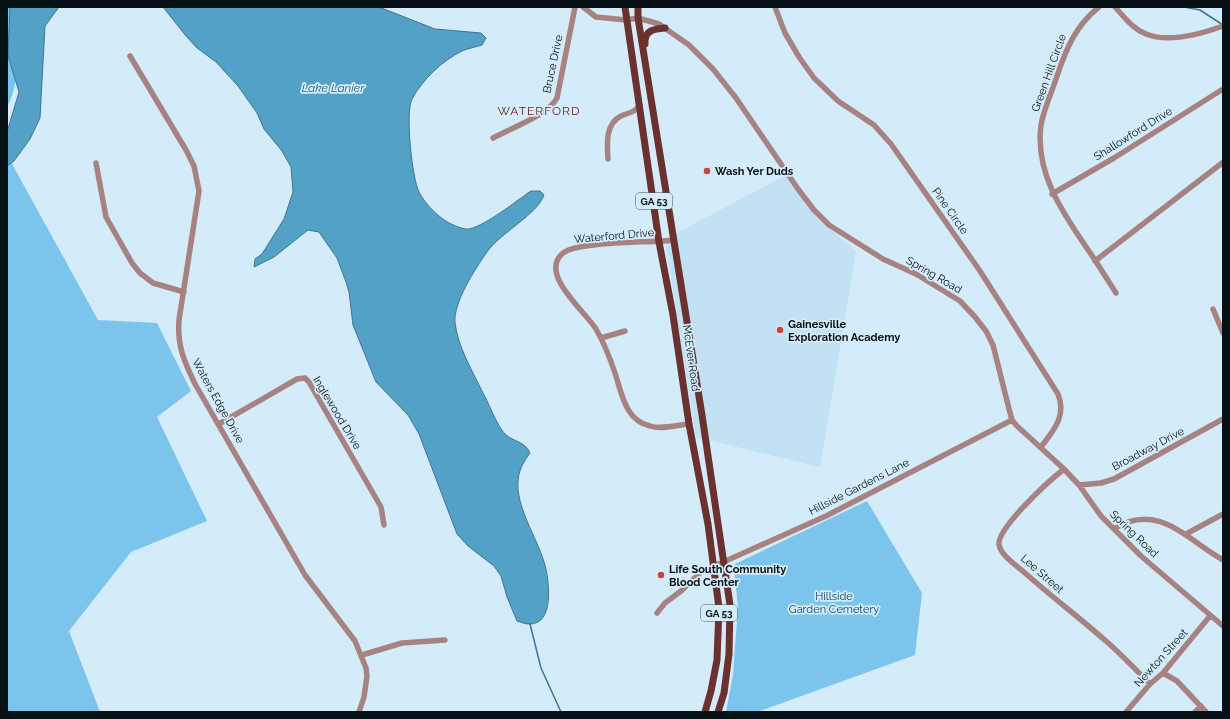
<svg xmlns="http://www.w3.org/2000/svg" width="1230" height="719" font-family="Raleway,sans-serif">
	<style>
		.built { fill: #c2e2f4 }
		.green { fill: #7bc5ed }
		.water { fill: #54a1c8; stroke: #3d7692 }
		.lines { fill: none; stroke-linecap: round; stroke-linejoin: round }
		.stream { stroke: #3d7692; stroke-width: 1.5 }
		.minor { stroke: #a68380; stroke-width: 5.5 }
		.major { stroke: #6a312e; stroke-width: 7 }
		.poi-dot { fill: #cf4040; stroke: #d4ecfa; stroke-width: 1.5 }
		.labels { text-anchor: middle; dominant-baseline: central; stroke-width: 3.5; stroke-linejoin: round; paint-order: stroke }
		.shield { fill: #d4ecfa; stroke: #445259; stroke-width: 1 }
		.shield-label { font-size: 10px; font-weight: bold; fill: #071014 }
		.street-label { font-size: 11px; fill: #071014; stroke: #d4ecfa }
		.poi-label { font-size: 11px; font-weight: bold; fill: #071014; stroke: #d4ecfa; text-anchor: start }
		.park-label { font-size: 11px; fill: #00435e; stroke: #d4ecfa }
		.water-label { font-size: 12px; font-style: italic; fill: #235e7a; stroke: #d4ecfa }
		.neighbourhood-label { font-size: 12px; letter-spacing: 1px; fill: #6a2523; stroke: #d4ecfa }
	</style>
	<rect width="100%" height="100%" fill="#d4ecfa"/>
	<path class="built" d="M788,174L818,219L856,251L820,467L696,437L665,239Z"/>
	<path class="green" d="M7,7H14C15,38 23,79 7,107Z
		M7,161L11,162L98,320L157,323L191,391L157,417L207,521L131,552L69,631L100,712H7Z
		M867,501L922,593L915,655L757,712H726L733,675L738,606L734,571L735,564Z"/>
	<path class="water" d="M10,7H59L45,26L40,118L30,139L14,161L7,166V132L19,92L8,56Z
		M163,7H379L435,29L481,33L486,38L482,45C476,47 469,48 462,51C442,61 423,79 412,99C405,113 412,178 419,192C428,209 447,226 466,229C476,231 509,207 518,200C522,198 527,193 531,191C533,191 537,191 540,191L544,195C538,214 500,233 487,252C475,269 453,303 455,323C458,347 472,370 482,391C488,401 497,426 505,434C513,442 525,441 530,453C521,465 517,474 518,490C521,516 538,540 545,565C549,580 555,625 529,624C525,624 521,622 517,621L507,597L501,576L494,566L468,546L457,534L419,434L408,415L376,382L353,325L349,292L346,282L337,258L319,232L308,230L274,257L254,267L255,259L262,254L284,219L293,192L291,167L282,151L264,129L257,113L238,86L216,62L197,48L186,36Z"/>
	<g class="lines">
		<path class="stream" d="M1184,7L1200,10L1223,25
			M530,624L541,668L561,712"/>
		<path class="minor" d="M583,7L596,17L626,20L638,18L659,24L689,45L713,69L736,98L798,189L814,210L829,225L883,259L916,274L960,301L975,317L986,331L993,345L1008,405L1012,420L1017,426L1064,469L1079,485L1101,516L1141,556L1223,626
			M775,7L785,33L799,57L814,78L838,101L874,125L891,144L980,271L1058,394C1067,416 1053,431 1041,447
			M1099,7C1076,25 1066,49 1057,76C1052,92 1044,108 1041,125C1034,177 1068,220 1095,260C1102,271 1109,282 1116,293
			M1115,7C1124,17 1133,29 1146,34C1168,43 1201,34 1223,26
			M130,56L186,150L194,166L199,191L179,320C177,346 184,361 195,384L305,575L355,641L366,668L367,676L364,697L359,712
			M493,138C511,128 548,115 557,98L575,7
			M608,159C607,144 605,124 621,116C630,112 634,113 640,105
			M96,163L106,217L132,263L140,273L153,283L184,292
			M1052,194L1114,158L1223,89
			M674,240C652,243 578,241 563,253C538,274 585,311 596,329C604,343 610,358 615,373C622,394 625,420 650,426C662,430 677,425 689,424
			M1095,261L1222,163
			M1213,309L1223,333
			M601,338L625,331
			M219,424L297,379L305,378L309,382L317,396L381,507L384,525
			M1064,469C1050,480 998,527 999,544C1000,555 1017,566 1025,573C1052,597 1080,618 1107,642C1122,655 1136,670 1150,684
			M1079,485L1101,483L1114,479L1223,419
			M1114,529C1158,501 1187,540 1223,560
			M1186,534L1223,514
			M657,613L665,603L681,591L701,572L826,516L1012,420
			M362,655L402,643L445,640
			M1163,673L1177,681L1206,712
			M1126,712L1150,684L1163,673L1210,616
			M1195,712L1201,706"/>
		<path class="major" d="M625,7L659,242L673,315L689,424L708,524L719,608L717,660L711,691L705,712
			M638,7V18L702,415L730,605L729,654L724,693L718,712
			M645,44C644,30 654,29 665,28"/>
	</g>
	<g class="poi-dot">
		<circle cx="707" cy="171" r="4"/>
		<circle cx="780" cy="330" r="4"/>
		<circle cx="661" cy="575" r="4"/>
	</g>
	<g class="labels">
		<g class="shield">
			<rect x="636" y="193" width="36" height="16" rx="3"/>
			<rect x="701" y="605" width="36" height="16" rx="3"/>
		</g>
		<g class="shield-label">
			<text x="654" y="201">GA 53</text>
			<text x="719" y="613">GA 53</text>
		</g>
		<g class="street-label">
			<text transform="translate(553 64) rotate(-78)">Bruce Drive</text>
			<text transform="translate(1049 73) rotate(-70)">Green Hill Circle</text>
			<text transform="translate(1133 134) rotate(-32)">Shallowford Drive</text>
			<text transform="translate(950 211) rotate(55)">Pine Circle</text>
			<text transform="translate(614 236) rotate(-5)">Waterford Drive</text>
			<text transform="translate(934 275) rotate(30)">Spring Road</text>
			<text transform="translate(691 358) rotate(82)">McEver Road</text>
			<text transform="translate(218 401) rotate(61)">Waters Edge Drive</text>
			<text transform="translate(337 413) rotate(59)">Inglewood Drive</text>
			<text transform="translate(1148 449) rotate(-28)">Broadway Drive</text>
			<text transform="translate(859 487) rotate(-27)">Hillside Gardens Lane</text>
			<text transform="translate(1134 534) rotate(44)">Spring Road</text>
			<text transform="translate(1042 574) rotate(41)">Lee Street</text>
			<text transform="translate(1161 658) rotate(-48)">Newton Street</text>
		</g>
		<g class="poi-label">
			<text x="715" y="171">Wash Yer Duds</text>
			<text x="788" y="324">Gainesville<tspan x="788" dy="13">Exploration Academy</tspan></text>
			<text x="669" y="569">Life South Community<tspan x="669" dy="13">Blood Center</tspan></text>
		</g>
		<g class="park-label">
			<text x="834" y="596">Hillside<tspan x="834" dy="13">Garden Cemetery</tspan></text>
		</g>
		<g class="water-label">
			<text x="333" y="88">Lake Lanier</text>
		</g>
		<g class="neighbourhood-label">
			<text x="539" y="111">WATERFORD</text>
		</g>
	</g>
	<rect width="1230" height="719" fill="none" stroke="#071014" stroke-width="16"/>
</svg>
